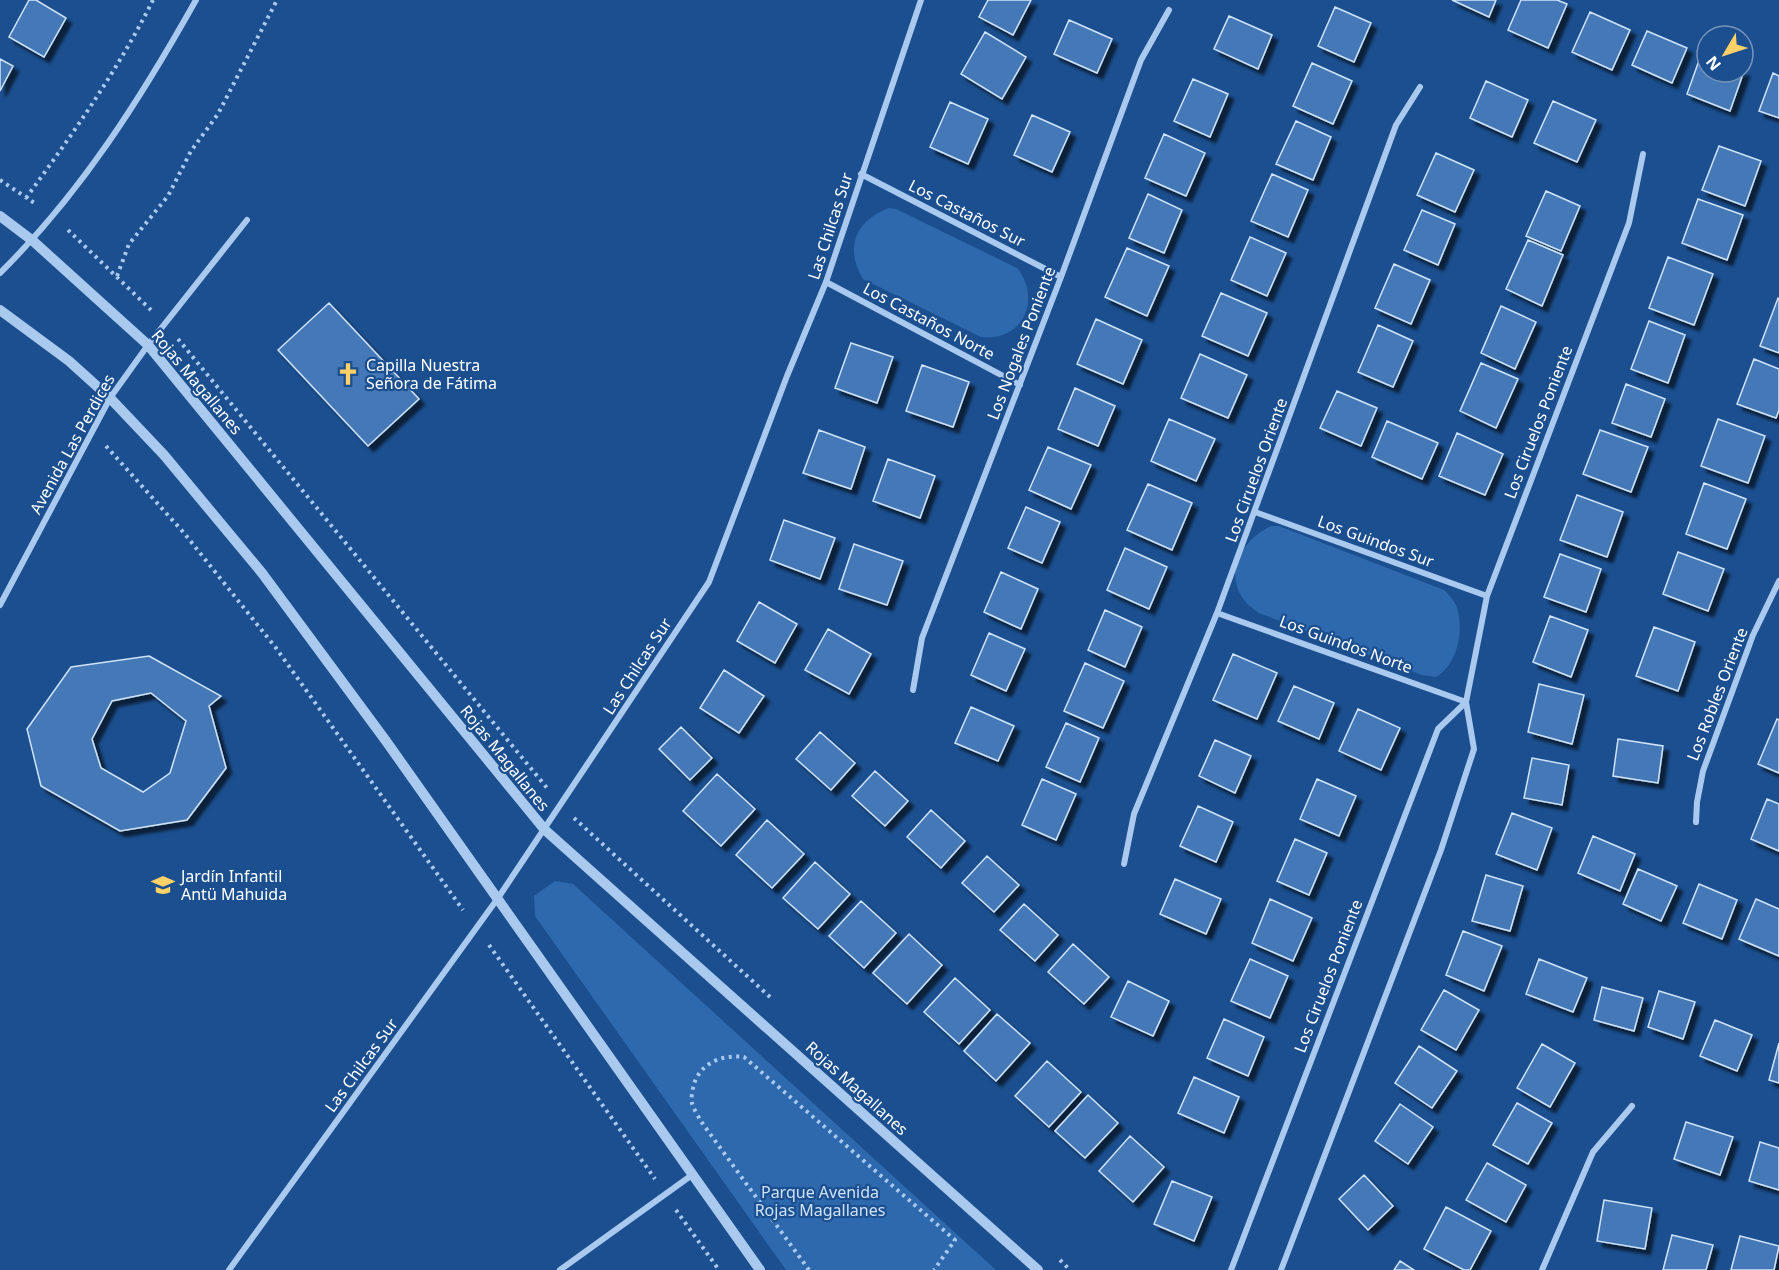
<svg xmlns="http://www.w3.org/2000/svg" width="1779" height="1270" font-family="'Noto Sans',sans-serif">
	<style>
		.green { fill: #2e69ad }
		.building { fill: #4478b7; stroke: #cfe3fa; stroke-width: 1.5; fill-rule: evenodd; filter: url(#shadow) }
		.lines { fill: none; stroke-linecap: round; stroke-linejoin: round }
		.path { stroke: #a9c9ee; stroke-width: 4; stroke-dasharray: 3 4.5; stroke-linecap: butt }
		.minor { stroke: #a9c9ee; stroke-width: 6 }
		.tertiary { stroke: #a9c9ee; stroke-width: 10 }
		.labels { text-anchor: middle; dominant-baseline: central; stroke-width: 4.5; stroke-linejoin: round; paint-order: stroke }
		.street-label { font-size: 16px; fill: #fff; stroke: #1b4f8f }
		.poi-label { font-size: 16px; fill: #fff; stroke: #1b4f8f; text-anchor: start }
		.park-label { font-size: 16px; fill: #cfe3fa; stroke: #1b4f8f }
	</style>
	<defs>
		<filter id="shadow"><feDropShadow dx="5.5" dy="5.5" stdDeviation="1.5" flood-color="#0009"/></filter>
	</defs>
	<rect width="100%" height="100%" fill="#1b4f8f"/>
	<path class="green" d="M889,208L896,209L1017,268C1042,299 1023,342 981,337L863,279C844,248 856,220 889,208Z
		M1271,526H1279L1444,590C1449,595 1453,599 1456,605C1465,628 1458,665 1436,677L1422,675L1259,613C1219,589 1234,543 1271,526Z
		M555,881L573,884L996,1270H786L535,916L534,896Z"/>
	<path class="building" d="M29,0H36L66,18L44,57L9,37Z
		M988,0H1031L1013,35L979,17Z
		M1452,0H1496L1489,17Z
		M1521,0H1557L1567,4L1548,48L1508,30Z
		M1335,7L1371,23L1354,62L1318,46Z
		M1590,12L1630,30L1612,70L1572,52Z
		M1229,16L1272,35L1258,69L1214,49Z
		M1069,20L1112,39L1097,73L1054,54Z
		M1647,31L1687,48L1672,83L1632,65Z
		M985,32L1026,57L1002,99L961,74Z
		M1701,55L1707,57V72L1744,71L1730,111L1687,94Z
		M0,59L13,66L0,91Z
		M1312,63L1352,81L1333,124L1293,106Z
		M1773,73L1779,76V118L1759,111Z
		M1193,79L1228,94L1210,137L1174,121Z
		M1486,81L1528,100L1512,137L1470,118Z
		M1553,101L1596,120L1577,162L1534,143Z
		M950,102L988,119L968,164L930,147Z
		M1032,115L1070,132L1052,172L1014,155Z
		M1296,121L1331,137L1313,180L1276,164Z
		M1164,134L1205,153L1186,196L1145,178Z
		M1719,146L1761,161L1745,206L1702,190Z
		M1436,153L1474,170L1455,212L1417,195Z
		M1272,174L1308,190L1288,237L1251,221Z
		M1546,191L1580,206L1561,251L1526,236Z
		M1148,194L1182,210L1164,253L1129,238Z
		M1698,199L1743,215L1727,260L1682,243Z
		M1422,210L1455,224L1438,265L1404,250Z
		M1250,237L1286,253L1267,296L1231,280Z
		M1528,240L1563,255L1542,306L1506,289Z
		M1127,248L1169,266L1147,316L1105,297Z
		M1668,257L1713,274L1694,325L1649,308Z
		M1394,264L1430,280L1411,324L1375,308Z
		M1221,293L1267,313L1248,356L1202,336Z
		M1778,298L1779,299V353L1760,346Z
		M329,303L419,399L368,446L278,350Z
		M1501,306L1536,322L1515,369L1481,353Z
		M1096,319L1142,340L1123,384L1077,364Z
		M1649,321L1685,335L1668,383L1631,369Z
		M1378,325L1413,341L1393,387L1358,372Z
		M851,343L893,357L877,403L835,388Z
		M1200,354L1247,375L1228,418L1181,398Z
		M1754,359L1779,369V410L1776,418L1737,404Z
		M1481,363L1518,379L1496,428L1460,411Z
		M922,365L969,382L953,427L906,411Z
		M1626,384L1665,399L1651,437L1612,423Z
		M1075,388L1115,406L1098,446L1058,429Z
		M1337,391L1377,408L1361,446L1320,428Z
		M1169,419L1215,439L1196,481L1151,461Z
		M1718,419L1765,436L1748,483L1701,466Z
		M1387,421L1438,443L1422,479L1372,457Z
		M819,430L865,447L851,489L803,473Z
		M1600,430L1648,447L1631,492L1583,474Z
		M1457,433L1503,454L1485,495L1439,476Z
		M1048,447L1091,465L1071,509L1029,490Z
		M888,459L935,476L920,518L873,501Z
		M1704,483L1746,499L1727,549L1686,534Z
		M1148,484L1192,503L1172,550L1127,530Z
		M1577,495L1623,512L1607,557L1560,540Z
		M1026,507L1060,522L1042,563L1008,548Z
		M784,520L835,538L820,579L770,560Z
		M854,544L903,561L887,605L839,589Z
		M1125,548L1167,567L1149,609L1107,590Z
		M1678,552L1724,569L1708,611L1663,594Z
		M1560,554L1601,569L1586,612L1544,597Z
		M1001,572L1038,589L1021,629L984,612Z
		M759,602L797,624L775,663L737,641Z
		M1105,610L1142,627L1125,667L1088,650Z
		M1550,616L1588,630L1571,677L1533,662Z
		M1654,627L1695,642L1678,691L1636,676Z
		M828,629L871,654L849,694L805,670Z
		M989,633L1025,649L1006,691L971,675Z
		M1233,654L1277,673L1257,719L1213,700Z
		M149,656L221,696L209,706L226,768L187,820L120,831L41,786L27,729L71,667ZM151,693L186,721L170,773L143,792L101,768L92,739L112,701Z
		M1085,663L1124,681L1103,728L1064,711Z
		M724,670L764,696L739,733L700,708Z
		M1539,684L1584,695L1572,744L1528,732Z
		M1294,686L1334,703L1319,739L1278,721Z
		M971,707L1014,726L998,761L955,743Z
		M1358,709L1400,728L1381,770L1339,751Z
		M1777,719L1779,720V773L1758,764Z
		M1066,723L1099,738L1080,782L1046,767Z
		M681,727L712,758L690,780L659,749Z
		M820,732L855,763L831,790L796,759Z
		M1618,739L1663,746L1658,783L1613,776Z
		M1215,740L1251,756L1235,793L1199,776Z
		M1532,758L1569,765L1562,805L1524,798Z
		M875,771L908,801L885,826L852,796Z
		M717,774L755,809L721,846L683,811Z
		M1042,779L1076,794L1056,840L1022,825Z
		M1317,779L1356,796L1339,836L1300,819Z
		M1767,799L1779,804V851L1751,839Z
		M1198,806L1233,822L1216,862L1180,846Z
		M931,810L965,841L941,868L907,837Z
		M1512,813L1552,828L1537,870L1496,854Z
		M767,820L804,854L772,888L736,855Z
		M1593,836L1635,854L1620,891L1578,873Z
		M1295,839L1327,853L1309,895L1277,881Z
		M987,856L1019,885L994,912L962,883Z
		M815,862L850,894L818,929L783,898Z
		M1638,869L1677,886L1661,921L1623,904Z
		M1486,875L1523,886L1510,931L1472,921Z
		M1175,879L1221,899L1206,934L1160,914Z
		M1699,884L1737,900L1722,939L1683,923Z
		M1270,899L1312,918L1293,961L1252,943Z
		M1756,899L1779,909V956L1739,939Z
		M861,901L896,933L864,968L829,936Z
		M1024,904L1058,935L1035,961L1000,930Z
		M1463,931L1502,946L1484,991L1446,975Z
		M909,934L942,965L907,1004L873,973Z
		M1073,944L1109,977L1084,1004L1048,972Z
		M1250,959L1288,976L1270,1018L1231,1001Z
		M1539,959L1587,978L1573,1012L1526,994Z
		M955,978L990,1010L959,1044L924,1012Z
		M1128,981L1169,1001L1153,1036L1111,1017Z
		M1602,987L1643,998L1634,1031L1594,1020Z
		M1444,990L1479,1010L1456,1050L1421,1030Z
		M1659,991L1695,1002L1683,1039L1648,1027Z
		M997,1014L1030,1043L996,1081L964,1051Z
		M1224,1019L1264,1037L1248,1076L1207,1058Z
		M1715,1020L1752,1035L1737,1071L1700,1056Z
		M1779,1043V1083L1769,1080Z
		M1542,1044L1575,1063L1550,1107L1517,1088Z
		M1419,1046L1457,1071L1432,1108L1395,1083Z
		M1047,1061L1081,1092L1049,1127L1015,1096Z
		M1194,1077L1239,1097L1224,1133L1178,1113Z
		M1088,1095L1118,1123L1085,1158L1055,1131Z
		M1517,1103L1552,1123L1528,1164L1493,1145Z
		M1400,1104L1433,1127L1408,1164L1375,1141Z
		M1686,1122L1733,1137L1720,1175L1674,1159Z
		M1130,1136L1164,1167L1133,1202L1099,1171Z
		M1760,1142L1779,1148V1190L1749,1181Z
		M1487,1163L1526,1185L1506,1222L1466,1200Z
		M1364,1175L1393,1206L1368,1230L1339,1199Z
		M1172,1181L1212,1197L1194,1241L1154,1224Z
		M1604,1200L1652,1208L1645,1249L1597,1241Z
		M1446,1207L1491,1231L1470,1270H1464L1424,1249Z
		M1672,1235L1713,1245L1706,1270H1663Z
		M1740,1236L1779,1246L1774,1270H1731Z
		M1400,1261L1414,1270H1394Z"/>
	<g class="lines">
		<path class="path" d="M0,180L36,204
			M26,198C72,135 118,70 153,0
			M68,230L151,310
			M117,276L129,244L168,196L191,151L218,114L277,0
			M178,339L547,788
			M106,446L184,533L276,648L463,910
			M574,818L770,997
			M489,945L655,1179
			M676,1210L719,1270
			M1060,1260L1070,1270
			M809,1270L700,1120C698,1115 693,1108 692,1103C691,1099 692,1092 693,1088C698,1064 721,1054 744,1057L955,1240L934,1270"/>
		<path class="minor" d="M861,174L1061,277
			M0,273C81,193 141,98 196,0
			M826,282L1020,385
			M1255,512L1487,596
			M0,605L110,398L148,345L247,220
			M1217,613L1466,702
			M913,690L922,638L1061,277L1141,60L1169,10
			M1696,822L1697,802L1703,771L1753,635L1779,581
			M1124,864L1134,814L1217,613L1396,125L1420,87
			M229,1270L498,898L709,582L787,376L826,282L921,0
			M560,1270L692,1175
			M1231,1270L1438,729L1466,702
			M1281,1270L1441,850L1474,749L1466,702L1487,596L1629,223L1643,154
			M1542,1270L1593,1152L1632,1106"/>
		<path class="tertiary" d="M0,216L33,241L148,345L545,830L1038,1270
			M0,310L69,361L110,398L164,455L262,573L386,741L760,1270"/>
	</g>
	<defs>
		<g id="church-bare" transform="scale(1.8)"><path d="M-1.2-6h2.4v3.5h3.3v2.4h-3.3V6h-2.4V-.1h-3.3v-2.4h3.3Z" fill="#ffd166" stroke="#1b4f8f" stroke-width="2.5" paint-order="stroke"/></g>
		<g id="school-bare" transform="scale(1.8)"><path d="M0-5L7-2L0 1L-7-2ZM-4 1L0 2.5L4 1V4Q0 6-4 4Z" fill="#ffd166" stroke="#1b4f8f" stroke-width="2.5" paint-order="stroke"/></g>
	</defs>
	<g fill-rule="evenodd">
		<use href="#church-bare" x="348" y="374"/>
		<use href="#school-bare" x="163" y="885"/>
	</g>
	<g class="labels">
		<g class="street-label">
			<text transform="translate(967 213) rotate(27)">Los Castaños Sur</text>
			<text transform="translate(830 226) rotate(-72)">Las Chilcas Sur</text>
			<text transform="translate(929 321) rotate(28)">Los Castaños Norte</text>
			<text transform="translate(1021 343) rotate(-69)">Los Nogales Poniente</text>
			<text transform="translate(197 382) rotate(50)">Rojas Magallanes</text>
			<text transform="translate(1538 422) rotate(-69)">Los Ciruelos Poniente</text>
			<text transform="translate(72 444) rotate(-61)">Avenida Las Perdices</text>
			<text transform="translate(1256 470) rotate(-70)">Los Ciruelos Oriente</text>
			<text transform="translate(1376 541) rotate(20)">Los Guindos Sur</text>
			<text transform="translate(1346 644) rotate(20)">Los Guindos Norte</text>
			<text transform="translate(637 666) rotate(-57)">Las Chilcas Sur</text>
			<text transform="translate(1717 694) rotate(-69)">Los Robles Oriente</text>
			<text transform="translate(505 758) rotate(51)">Rojas Magallanes</text>
			<text transform="translate(1328 976) rotate(-69)">Los Ciruelos Poniente</text>
			<text transform="translate(361 1065) rotate(-54)">Las Chilcas Sur</text>
			<text transform="translate(857 1088) rotate(42)">Rojas Magallanes</text>
		</g>
		<g class="poi-label">
			<text x="366" y="365">Capilla Nuestra<tspan x="366" dy="18">Señora de Fátima</tspan></text>
			<text x="181" y="876">Jardín Infantil<tspan x="181" dy="18">Antü Mahuida</tspan></text>
		</g>
		<g class="park-label">
			<text x="820" y="1192">Parque Avenida<tspan x="820" dy="18">Rojas Magallanes</tspan></text>
		</g>
	</g>
	<g transform="translate(1725 54) rotate(231)"><circle r="28" fill="#1b4f8f" stroke="#7695bc" stroke-width="1.5"/>
	<path d="M0-4.5L10 22L0 15L-10 22Z" fill="#ffd166"/>
	<text y="-9" font-size="16" font-weight="bold" text-anchor="middle" fill="#ffffff">N</text>
	</g>
</svg>
